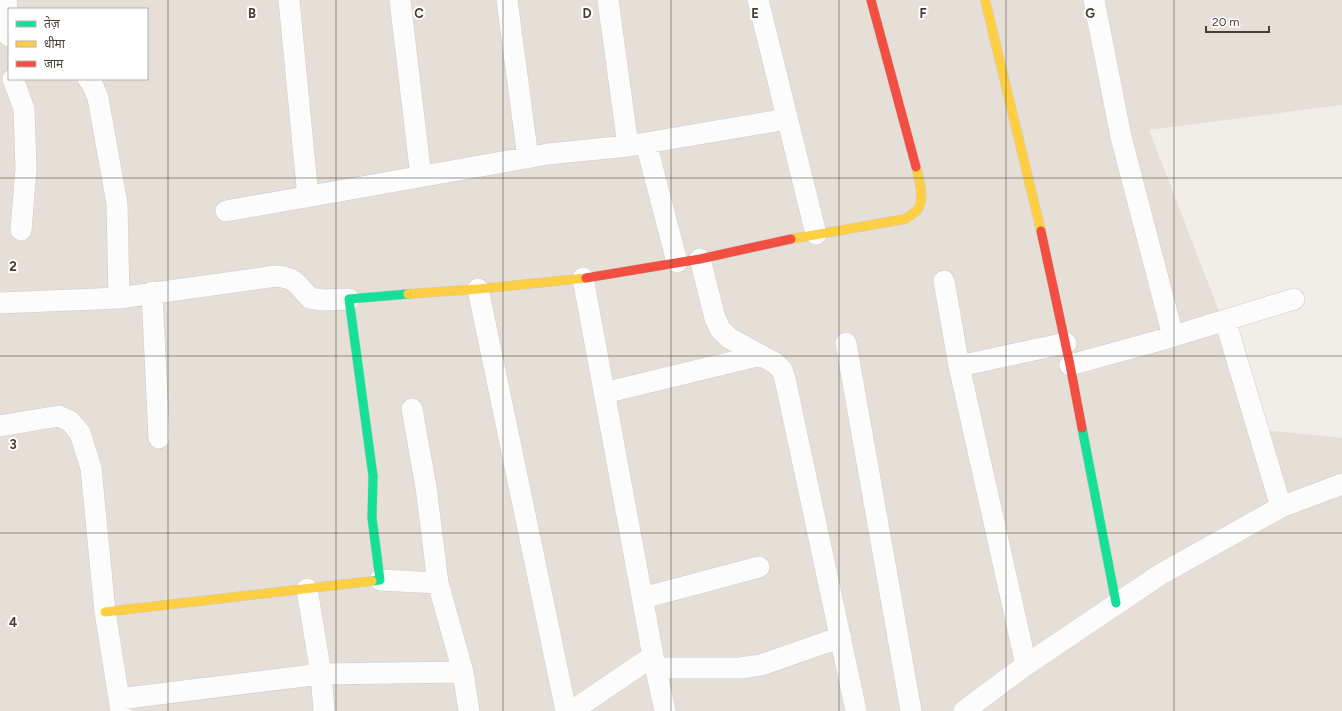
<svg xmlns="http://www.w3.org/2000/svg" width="1342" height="711" font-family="Figtree,'Noto Sans Devanagari',sans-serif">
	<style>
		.residential { fill: #e5dfd7; fill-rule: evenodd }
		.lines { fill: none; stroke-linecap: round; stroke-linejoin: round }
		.street-casing { stroke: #cfccc7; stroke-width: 22 }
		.fast-casing { stroke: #d0cac1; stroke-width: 10 }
		.slow-casing { stroke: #d0cac1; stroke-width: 10 }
		.jam-casing { stroke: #d0cac1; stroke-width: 10 }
		.street { stroke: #fdfcfc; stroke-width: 21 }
		.fast { stroke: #16e098; stroke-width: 9 }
		.slow { stroke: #ffcf43; stroke-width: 9 }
		.jam { stroke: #f24e42; stroke-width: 9 }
		.grid { fill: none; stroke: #473f35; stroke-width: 1; stroke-opacity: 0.55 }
		.grid-label { font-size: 13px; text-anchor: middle; font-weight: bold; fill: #473f35; stroke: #fff; stroke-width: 4; stroke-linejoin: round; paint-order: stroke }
	</style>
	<rect width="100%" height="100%" fill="#f1eeea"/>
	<path class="residential" d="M0,0H1342V105L1149,130L1265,430L1342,438V711H0ZM9,9H147V79H9Z"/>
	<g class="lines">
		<g class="street-casing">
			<path id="street" d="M6,0L9,36
				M289,0L308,197
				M400,0L421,177
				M507,0L528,158
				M608,0L628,146
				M758,0L816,234
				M1094,0L1121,137L1173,336
				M13,79L24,109L26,169L21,230
				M88,79L91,81L98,98L117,204L119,298
				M646,143L677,262
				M226,211L548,154L628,146L787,119
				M700,259L715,318L720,329L729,338L775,363L782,370L785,379L856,711
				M583,278L653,656L665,711
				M944,281L959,366L1026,665
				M478,289L566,711
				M152,292L159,438
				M0,303L119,298L276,276C297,278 297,285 310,298L323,300L349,299
				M1225,320L1281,507
				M846,343L911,711
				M1070,365L1161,340L1294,299
				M959,366L1066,343
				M604,393L761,355
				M412,409L426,487L438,583L463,672L469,711
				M0,426L59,416L70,421L80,433L91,468L105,612L121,711
				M380,580L438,583
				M307,589L321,674L324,711
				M643,598L759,567
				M656,668H740L761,665L841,637
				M119,699L321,674L463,672
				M572,711L653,656
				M964,711L1026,665L1161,574L1281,507L1342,484"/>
		</g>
		<g class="fast-casing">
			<path id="fast" d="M1082,428L1116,603
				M372,581L380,580L372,518L373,476L349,299L408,294"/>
		</g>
		<g class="slow-casing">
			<path id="slow" d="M985,0L1041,231
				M791,239L905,219C909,216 915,213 918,209C925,199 919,178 916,167
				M408,294L478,289L586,278
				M105,612L372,581"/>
		</g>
		<g class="jam-casing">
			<path id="jam" d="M871,0L916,167
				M1041,231L1070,365L1082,428
				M586,278L700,259L791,239"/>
		</g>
		<use href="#street" class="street"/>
		<use href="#fast" class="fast"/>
		<use href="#slow" class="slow"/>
		<use href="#jam" class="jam"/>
	</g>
	<path class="grid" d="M168,0V711M336,0V711M503,0V711M671,0V711M839,0V711M1006,0V711M1174,0V711M0,178H1342M0,356H1342M0,533H1342"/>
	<g class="grid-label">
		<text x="252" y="18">B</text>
		<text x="419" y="18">C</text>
		<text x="587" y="18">D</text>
		<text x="755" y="18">E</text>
		<text x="923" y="18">F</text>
		<text x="1090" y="18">G</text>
		<text x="13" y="271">2</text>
		<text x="13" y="449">3</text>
		<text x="13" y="627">4</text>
	</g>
	<rect x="8" y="8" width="140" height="72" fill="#ffffff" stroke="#b5b2ae"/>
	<rect x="16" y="21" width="20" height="6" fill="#16e098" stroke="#b5b2ae"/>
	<text x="44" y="28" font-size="12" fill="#473f35">तेज़</text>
	<rect x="16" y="41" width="20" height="6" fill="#ffcf43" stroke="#b5b2ae"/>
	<text x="44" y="48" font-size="12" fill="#473f35">धीमा</text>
	<rect x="16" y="61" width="20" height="6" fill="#f24e42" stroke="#b5b2ae"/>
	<text x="44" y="68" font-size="12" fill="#473f35">जाम</text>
	<path d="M1206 26v6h63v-6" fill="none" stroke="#473f35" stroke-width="2"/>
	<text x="1212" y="26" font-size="12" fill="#473f35" stroke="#ffffff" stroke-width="3" paint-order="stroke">20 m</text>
</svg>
